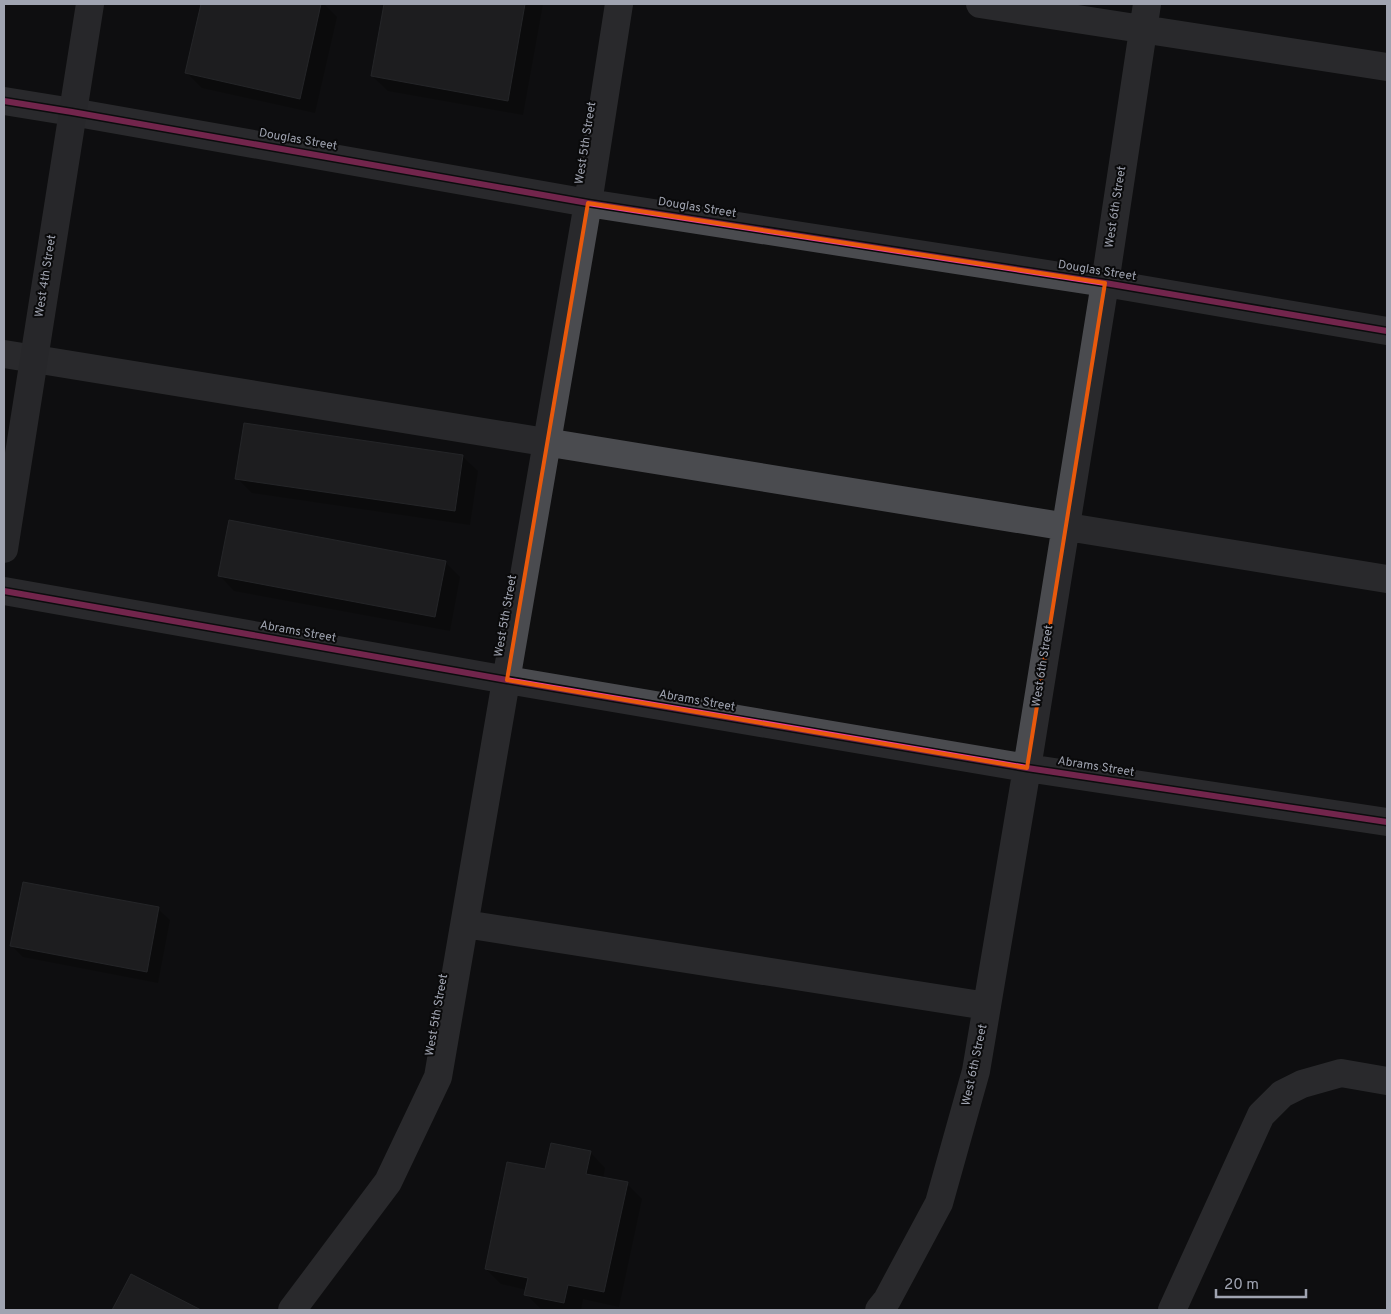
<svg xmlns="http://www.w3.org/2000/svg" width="1391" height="1314" font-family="Overpass,sans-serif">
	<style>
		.shadow { fill: #0007 }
		.building { fill: #303032; stroke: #3e4044 }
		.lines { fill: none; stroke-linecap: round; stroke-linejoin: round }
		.minor { stroke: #4a4b4f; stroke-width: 28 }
		.major { stroke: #46464a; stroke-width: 28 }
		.cycleway-casing { stroke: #0a0a0b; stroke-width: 9 }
		.cycleway { stroke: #ea4096; stroke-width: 6 }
		.marked { fill: none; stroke: #e8590c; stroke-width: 4; stroke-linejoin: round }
		.labels { text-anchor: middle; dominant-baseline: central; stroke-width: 4; stroke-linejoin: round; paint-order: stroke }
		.street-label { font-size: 12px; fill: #a0a4b1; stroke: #0a0a0b }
	</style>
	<rect width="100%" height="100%" fill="#0f0f10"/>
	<path class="shadow" d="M202,4H324L337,17L315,113L202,88L187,73Z
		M385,4H543L523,115L388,91L372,76Z
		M462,456L478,471L470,525L252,493L237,478Z
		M445,562L460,577L450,631L234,591L219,575Z
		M158,909L170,920L158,983L23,957L12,946Z
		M590,1152L605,1168L603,1179L627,1184L642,1199L619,1307L583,1299L581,1310L541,1309L526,1294L527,1290L501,1284L486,1269L546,1171Z
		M132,1276L198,1310H114Z"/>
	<path class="building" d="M201,4H321L300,99L185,73Z
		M384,4H525L508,101L371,76Z
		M244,423L463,455L455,511L235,479Z
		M229,520L446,561L435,617L218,576Z
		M23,882L159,907L147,972L10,946Z
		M551,1143L591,1151L586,1174L628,1182L604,1292L568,1285L564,1303L524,1295L528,1278L485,1269L507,1162L545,1169Z
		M131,1274L201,1310H112Z"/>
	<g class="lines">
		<path class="minor" d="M980,4L1387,67
			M4,101L72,112L588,203L1105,283L1387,331
			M4,354L1387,579
			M4,591L507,680L1027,768L1387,822
			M465,924L987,1006
			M292,1310L388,1182L438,1077L588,203L619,4
			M879,1310L887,1300L939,1203L976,1071L1027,768L1105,283L1147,4
			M1172,1310L1261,1115L1282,1094L1302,1084L1341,1073L1387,1081"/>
		<path class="major" d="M4,549L90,4"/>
		<g class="cycleway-casing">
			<path id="cycleway" d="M4,101L72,112L588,203L1105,283L1387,331
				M4,591L507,680L1027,768L1387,822"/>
		</g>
		<use href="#cycleway" class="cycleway"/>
	</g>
	<path d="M0 0H1391V1314H0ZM588,203L1105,283L1027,768L507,680Z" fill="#0f0f10" fill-opacity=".55" fill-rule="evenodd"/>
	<path class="marked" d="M588,203L1105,283L1027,768L507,680Z"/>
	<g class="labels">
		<g class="street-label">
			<text transform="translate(298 140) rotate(10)">Douglas Street</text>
			<text transform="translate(586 143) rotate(-81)">West 5th Street</text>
			<text transform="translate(1116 207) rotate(-81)">West 6th Street</text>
			<text transform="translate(697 208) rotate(9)">Douglas Street</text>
			<text transform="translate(1097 271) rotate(9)">Douglas Street</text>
			<text transform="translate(46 276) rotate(-81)">West 4th Street</text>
			<text transform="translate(506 616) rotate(-80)">West 5th Street</text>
			<text transform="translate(298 632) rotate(10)">Abrams Street</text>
			<text transform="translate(1043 666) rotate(-81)">West 6th Street</text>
			<text transform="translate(697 701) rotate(10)">Abrams Street</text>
			<text transform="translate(1096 767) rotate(9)">Abrams Street</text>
			<text transform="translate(437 1015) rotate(-80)">West 5th Street</text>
			<text transform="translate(975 1065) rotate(-78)">West 6th Street</text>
		</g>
	</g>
	<rect width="1391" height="1314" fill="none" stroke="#a0a4b1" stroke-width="10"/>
	<path d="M1216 1289v8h90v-8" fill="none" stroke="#a0a4b1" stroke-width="2.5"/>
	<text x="1224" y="1289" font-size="15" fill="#a0a4b1" stroke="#0a0a0b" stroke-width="4" paint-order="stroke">20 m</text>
</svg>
